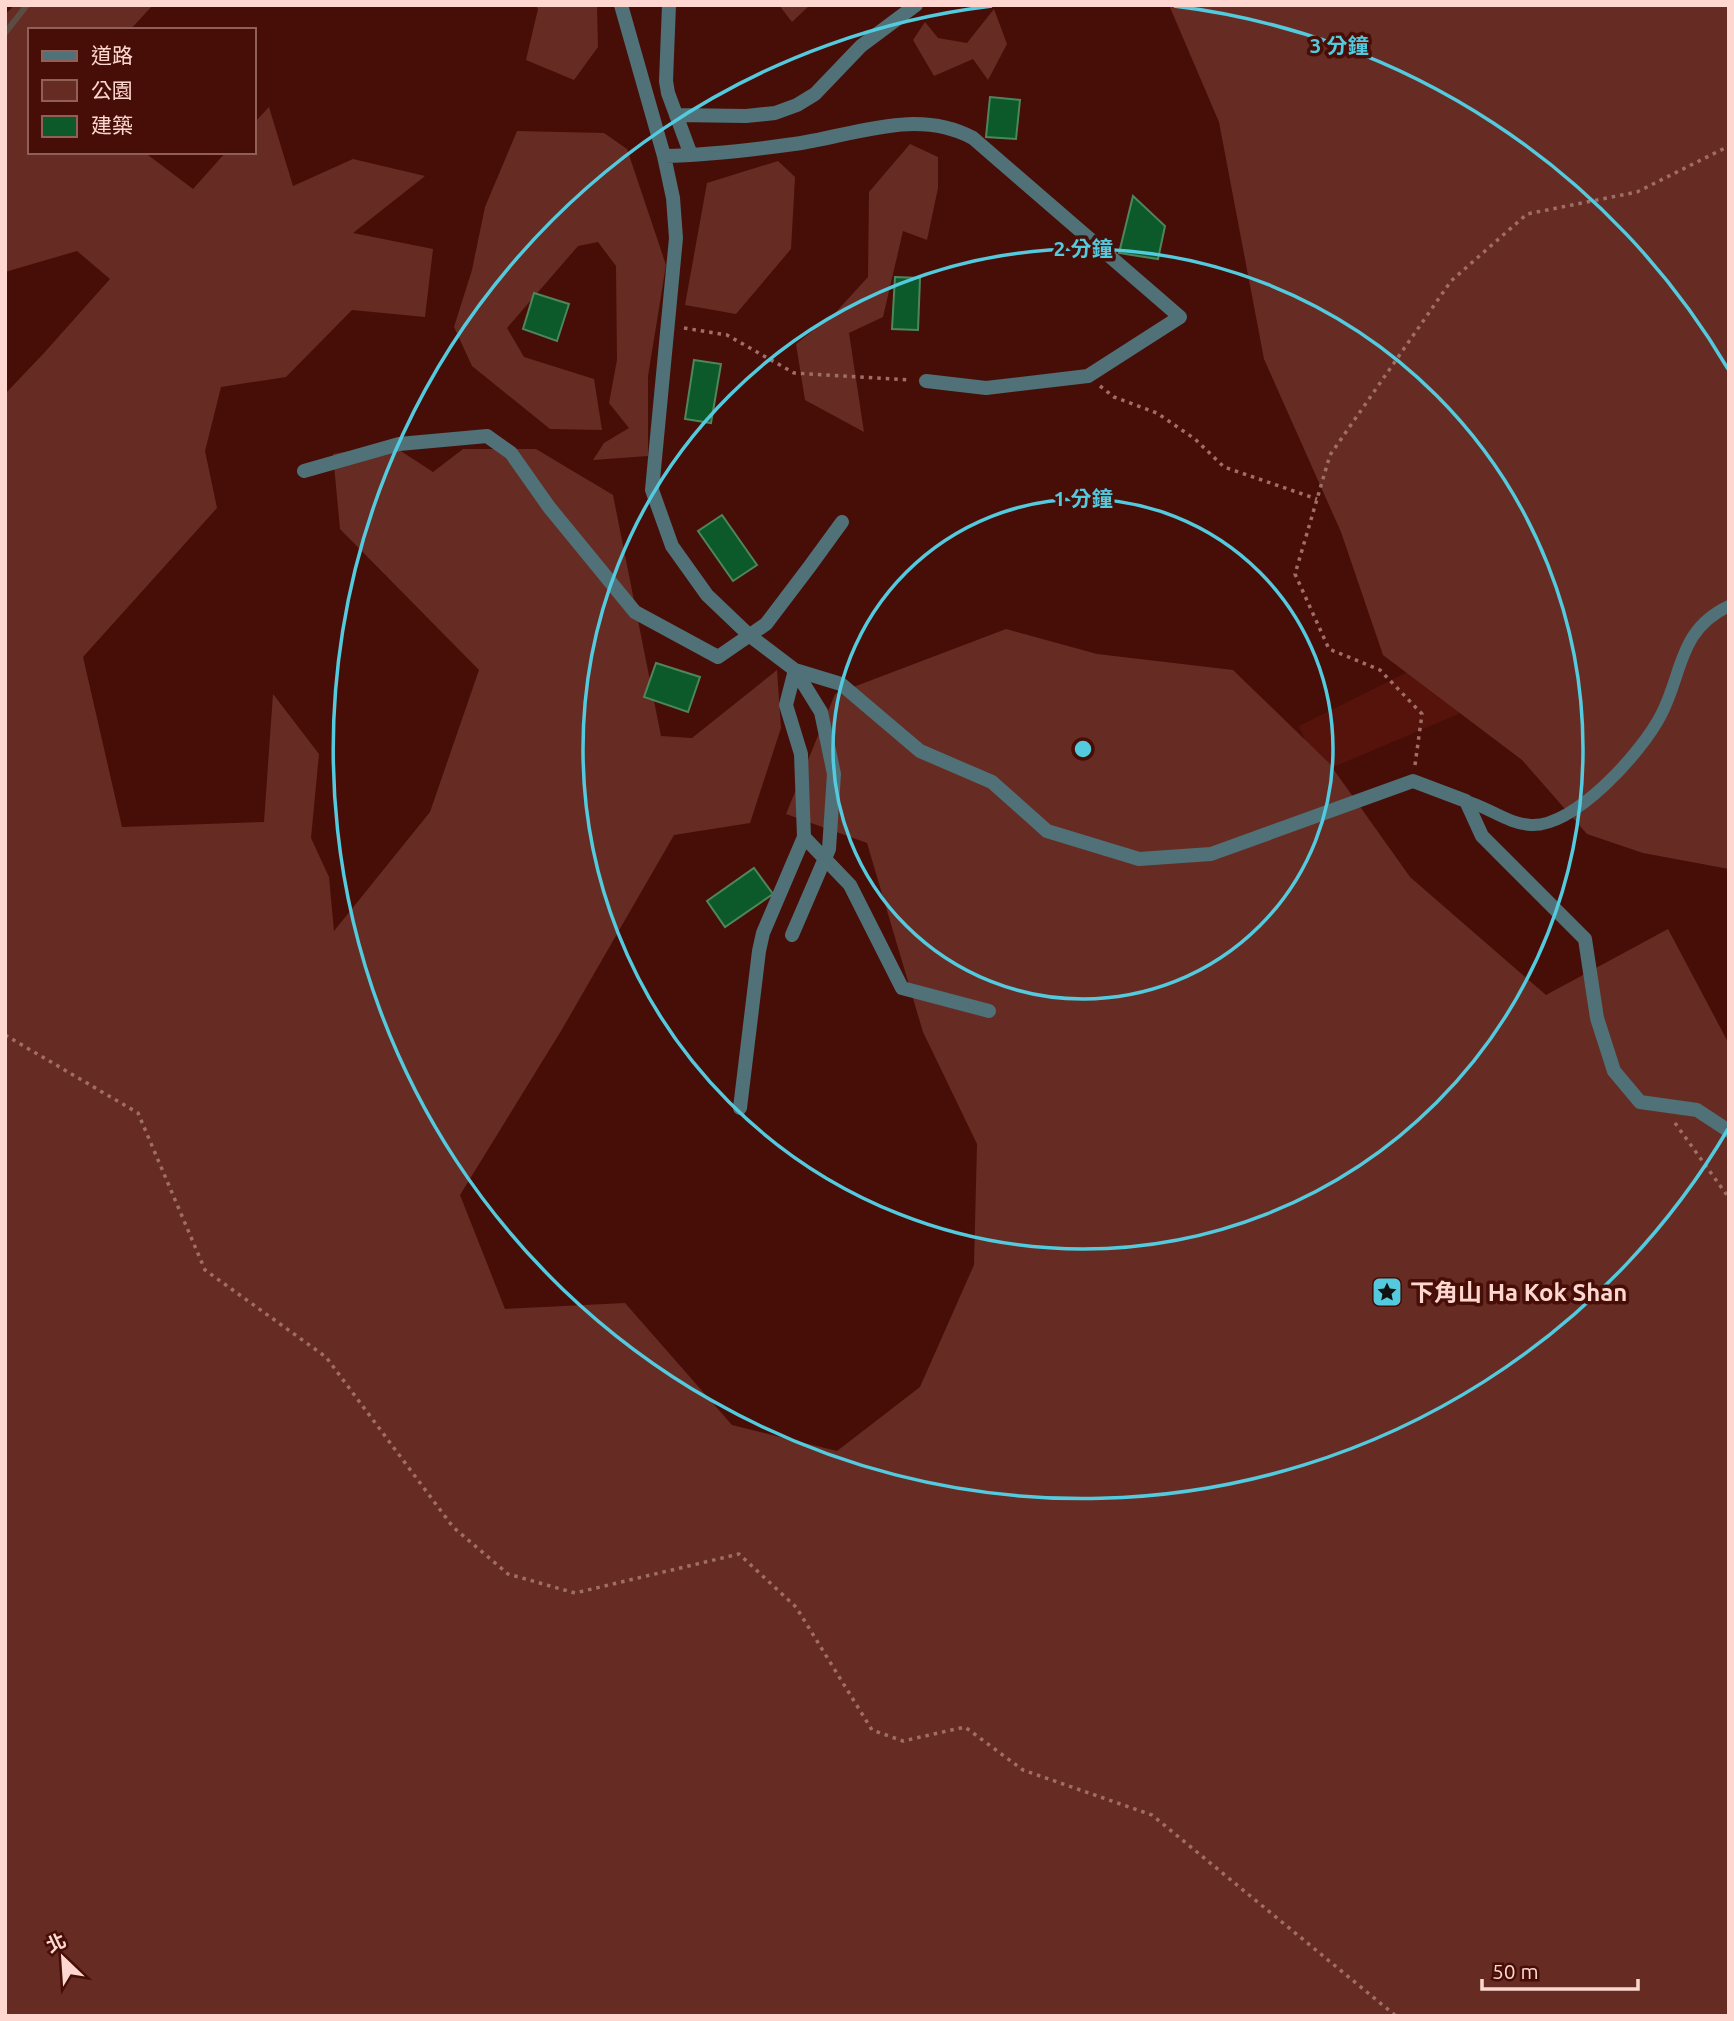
<svg xmlns="http://www.w3.org/2000/svg" width="1734" height="2021" font-family="Ubuntu,'Noto Sans TC',sans-serif">
	<style>
		.built { fill: #55130b }
		.green { fill: #662c23 }
		.lines { fill: none; stroke-linecap: round; stroke-linejoin: round }
		.stream { stroke: #5c4d42; stroke-width: 6 }
		.building { fill: #0c592a; stroke: #4e865c; stroke-width: 2 }
		.path { stroke: #9e6e67; stroke-width: 3.5; stroke-dasharray: 3.5 5; stroke-linecap: butt }
		.service { stroke: #4f7177; stroke-width: 12 }
		.minor { stroke: #4f7177; stroke-width: 14 }
		.ring { fill: none; stroke: #54cade; stroke-width: 3.5 }
		.labels { text-anchor: middle; dominant-baseline: central; stroke-width: 7; stroke-linejoin: round; paint-order: stroke }
		.poi-label { font-size: 24px; font-weight: bold; fill: #fed8d0; stroke: #470e07; text-anchor: start }
		.centre { fill: #54cade; stroke: #470e07; stroke-width: 3.5 }
		.ring-label { font-size: 21px; text-anchor: middle; font-weight: bold; fill: #54cade; stroke: #470e07; stroke-width: 7; stroke-linejoin: round; paint-order: stroke }
	</style>
	<rect width="100%" height="100%" fill="#470e07"/>
	<path class="built" d="M1492,630L1499,697L1319,773L1299,726Z"/>
	<path class="green" d="M15,5H153L130,30H30V152H144L193,189L226,152H254V123L269,107L293,186L353,159L425,176L353,233L433,249L425,317L352,310L286,377L221,387L205,451L217,508L83,657L122,827L264,822L273,694L319,754L311,838L329,877L334,931L430,812L479,670L340,529L333,454L390,444L433,472L463,449H536L613,495L661,736L692,738L777,670L781,728L750,823L674,835L561,1031L460,1195L505,1309L625,1303L732,1425L837,1451L920,1387L974,1265L977,1144L923,1032L867,843L786,814L835,694L1006,629L1097,654L1233,670L1329,763L1410,877L1546,995L1668,929L1729,1044V2016H5V394L44,353L110,279L77,251L5,272V14Z
		M535,5H597L598,47L574,80L526,60L538,9Z
		M779,5H810L792,22Z
		M1169,5H1729V869L1643,853L1587,834L1522,760L1383,655L1341,532L1264,359L1219,122Z
		M994,9L1007,44L988,80L973,59L934,76L913,40L925,22L938,38L967,43Z
		M517,131L604,133L627,149L666,265L648,376V456L593,460L604,443L629,428L609,403L617,360L616,266L598,242L578,246L507,328L524,357L594,379L602,430L550,429L472,366L454,327L472,270L485,207Z
		M910,144L938,157V188L927,240L903,231L883,317L849,333L864,432L805,400L796,344L836,312L868,277L869,192Z
		M778,161L795,177L791,249L736,314L685,305L707,183Z"/>
	<g class="lines">
		<path class="stream" d="M5,33L27,5"/>
	</g>
	<path class="building" d="M990,97L1020,100L1016,139L986,137Z
		M1133,196L1165,226L1158,259L1119,253Z
		M895,277L920,278L918,330L892,329Z
		M534,293L569,304L557,341L523,329Z
		M694,360L721,364L711,423L685,419Z
		M722,515L757,565L733,581L698,531Z
		M656,663L700,677L688,712L644,697Z
		M754,868L773,894L725,927L707,901Z"/>
	<g class="lines">
		<path class="path" d="M684,328L727,335L794,373L910,380
			M1100,386L1114,397L1157,413L1195,439L1224,467L1317,499
			M1415,765L1422,714L1380,670L1329,649L1295,574L1330,455L1451,281L1527,214L1637,192L1729,146
			M5,1035L138,1113L205,1270L326,1357L453,1527L508,1574L575,1593L739,1554L796,1607L872,1730L903,1741L965,1727L1023,1770L1152,1815L1396,2016
			M1675,1123L1729,1198"/>
		<path class="service" d="M1466,801C1488,807 1508,824 1531,825C1575,827 1642,752 1661,715C1683,673 1678,630 1729,606"/>
		<path class="minor" d="M621,5L664,156L673,198L676,238L652,490L672,546L707,595L750,636L795,670L841,684L920,751L992,782L1047,831L1139,859L1211,854L1413,781L1466,801L1482,836L1585,939L1597,1018L1614,1071L1640,1102L1697,1110L1729,1131
			M669,5L666,81L668,93L691,155
			M676,115L746,116L775,113L797,105L815,94L861,46L916,5
			M664,156C707,155 751,150 794,144C853,136 916,107 973,138L1180,317L1088,376L986,388L926,381
			M304,471L399,444L487,436L511,453L549,507L635,612L718,657L766,624L810,566L842,522
			M804,837L850,885L902,988L989,1011
			M792,935L829,849L834,774L821,712L795,670
			M740,1108L759,951L763,933L804,837L801,754L786,705L795,670"/>
	</g>
	<g class="ring">
		<circle cx="1083" cy="749" r="250"/>
		<circle cx="1083" cy="749" r="500"/>
		<path d="M1728 1129A749 749 0 1 1 992 6M1174 6A749 749 0 0 1 1728 369"/>
	</g>
	<defs>
		<g id="sight-square" transform="scale(1.575)"><rect x="-9" y="-9" width="18" height="18" rx="4" fill="#54cade" stroke="#470e07"/><path d="M0-6L1.8-2.2L6-1.7L2.9 1.2L3.7 5.4L0 3.3L-3.7 5.4L-2.9 1.2L-6-1.7L-1.8-2.2Z" fill="#111"/></g>
	</defs>
	<g fill-rule="evenodd">
		<use href="#sight-square" x="1387" y="1292"/>
	</g>
	<g class="labels">
		<g class="poi-label">
			<text x="1410" y="1292">下角山 Ha Kok Shan</text>
		</g>
	</g>
	<circle cx="1083" cy="749" r="10" class="centre"/>
	<g class="ring-label">
		<text x="1339" y="53">3 分鐘</text>
		<text x="1083" y="256">2 分鐘</text>
		<text x="1083" y="506">1 分鐘</text>
	</g>
	<rect width="1734" height="2021" fill="none" stroke="#fed8d0" stroke-width="14"/>
	<rect x="28" y="28" width="228" height="126" fill="#470e07" stroke="#905f57" stroke-width="2"/>
	<rect x="42" y="51" width="35" height="10" fill="#4f7177" stroke="#905f57" stroke-width="2"/>
	<text x="91" y="63" font-size="21" fill="#fed8d0">道路</text>
	<rect x="42" y="80" width="35" height="21" fill="#662c23" stroke="#905f57" stroke-width="2"/>
	<text x="91" y="98" font-size="21" fill="#fed8d0">公園</text>
	<rect x="42" y="116" width="35" height="21" fill="#0c592a" stroke="#905f57" stroke-width="2"/>
	<text x="91" y="133" font-size="21" fill="#fed8d0">建築</text>
	<g transform="translate(63 1958) rotate(335)" stroke="#470e07" stroke-width="5" paint-order="stroke">
	<path d="M0-5L12 26L0 18L-12 26Z" fill="#fed8d0"/>
	<text y="-10" font-size="19" font-weight="bold" text-anchor="middle" fill="#fed8d0">北</text>
	</g>
	<path d="M1482 1979v10h156v-10" fill="none" stroke="#fed8d0" stroke-width="3.5"/>
	<text x="1492" y="1979" font-size="21" fill="#fed8d0" stroke="#470e07" stroke-width="5" paint-order="stroke">50 m</text>
</svg>
